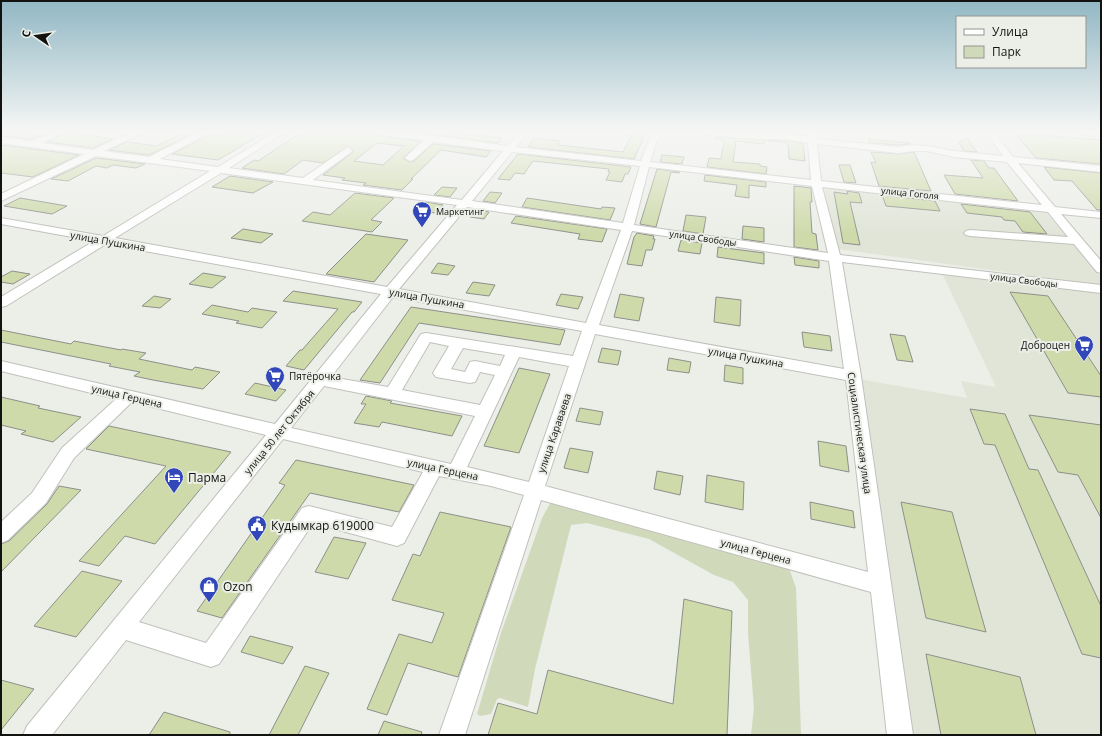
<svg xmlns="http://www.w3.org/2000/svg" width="1102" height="736" font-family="'Open Sans',sans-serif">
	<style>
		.built { fill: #e1e5d8 }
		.green { fill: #d1d9bb }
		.building { fill: #cedaaa; stroke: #8e8f8a; fill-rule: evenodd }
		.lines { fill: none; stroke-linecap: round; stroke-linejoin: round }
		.minor-casing { stroke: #c0c1bc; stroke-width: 2 }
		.minor { fill: #fff; fill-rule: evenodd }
		.labels { text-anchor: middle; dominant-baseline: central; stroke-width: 4; stroke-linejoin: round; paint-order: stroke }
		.far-street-label { font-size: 9px; fill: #121311; stroke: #eceee8 }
		.far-poi-label { font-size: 9px; fill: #121311; stroke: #eceee8; text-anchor: start }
		.street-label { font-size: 10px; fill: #121311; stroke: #eceee8 }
		.poi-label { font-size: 10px; fill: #121311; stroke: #eceee8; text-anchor: end }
		.near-poi-label { font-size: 12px; fill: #121311; stroke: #eceee8; text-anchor: start }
	</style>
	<rect width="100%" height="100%" fill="#eceee8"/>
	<path class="built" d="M819,184L1046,206L1101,277V285L830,248Z
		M940,269L1101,290V735H904L853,378L967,398L961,381L996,387Z"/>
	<path class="green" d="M552,500L776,559L790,571L796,588L801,735H751L754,708L748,633V600L733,582L714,575L649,539L587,523L571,525L535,669L528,707L500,698L497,699L491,714L480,716L477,714L501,633L542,518Z"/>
	<path class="building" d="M1,132H51L31,139L1,136Z
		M66,132H85L79,134L113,139L93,148L47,142Z
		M218,132H265L218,160L172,154L210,135L218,136Z
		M302,132H342L362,134L364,132H376L381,136L421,141L404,157V159L410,162L414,161L433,144L491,151L486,157L441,150L411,179H413L402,190L363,185L366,183L342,180L345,178L323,175L352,153L353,150L348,146L323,163L303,160L284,174L242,168L254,160L258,161ZM377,143L404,146L383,165L354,161Z
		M408,132H459L458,133L502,138L498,143Z
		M633,132H646L634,159L528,147L534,138L560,141L558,145L623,152Z
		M1015,133L1101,140V164L1036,158Z
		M179,135L188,136L149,155L109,150L127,142L157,146Z
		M715,137L764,140V144L736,141L733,162L760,164V166L767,167L766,174L707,167L709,158L721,159L724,140L715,139Z
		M967,138L977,152L964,151L959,143Z
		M869,139L910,143V144L899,145L870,143Z
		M765,140H787L803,144L805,161L789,159L788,143Z
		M1,145L79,155L33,177L1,173Z
		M871,152L899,154L914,152L931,191L879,186L871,162L876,163Z
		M518,154L631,167L628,174H625L622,182L606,180L610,172H608L609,169L533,161L524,174L515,173L510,180L498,179Z
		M662,155L684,157L682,164L660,162Z
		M96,158L145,164L136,168L113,165L107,168L96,166L68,181L51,179Z
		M971,160L984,161L989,168H994L1018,201L955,194L944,175L983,178Z
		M839,165H850L856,183L844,182Z
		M1044,167L1101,173V210H1097L1072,181L1054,180Z
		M657,169L680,172L679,173L671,172L656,227L640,224Z
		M705,175L766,182V187L749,185V198L735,196L737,185L704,181Z
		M230,176L273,182L253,193L212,187Z
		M794,186L811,188L812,202H810L812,233L816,234L818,250L794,247Z
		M442,187L457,188L450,197L434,195Z
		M847,191L859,193L862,203L850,202L860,245L843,243L834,192L848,194Z
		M490,192L502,193L495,203L483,201Z
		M355,193L394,198L371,220L382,222L372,232L302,221L313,212L330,215Z
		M882,195L935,201L940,211L886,206Z
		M20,198L67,206L52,214L4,206Z
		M527,198L601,209L602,207L615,208L610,220L522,207Z
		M427,202L443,205L436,213L419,211Z
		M961,204L1030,212L1047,234L1023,232L1015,221L1004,220L1002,217L967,213Z
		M476,210L489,212L484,219L470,217Z
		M686,215L706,217L703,234L683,231Z
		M516,216L607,229L602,242L578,239L580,234L511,223Z
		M743,226L764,228V242L742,239Z
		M243,229L273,234L261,243L231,238Z
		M637,233L654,236L653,239H655L652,250H646L642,266L627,264L634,237Z
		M366,234L408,240L374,282L326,274Z
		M681,240L702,243L700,254L678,251Z
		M718,247L764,253V264L717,257Z
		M794,257L819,261V268L795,265Z
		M438,263L455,266L448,275L431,273Z
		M12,271L30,274L13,284L1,282V277Z
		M203,273L226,277L212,288L189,284Z
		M473,282L495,285L489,296L466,293Z
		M293,291L362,302L354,312H352L304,370L286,366L300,350H302L338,309L283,301Z
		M1010,292L1048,296L1101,376V397L1068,393Z
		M561,294L583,297L578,309L556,305Z
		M620,294L644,298L639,321L614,317Z
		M154,296L171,299L160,308L142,306Z
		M716,297L741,300L740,326L714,322Z
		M212,305L248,312L252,308L277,312L262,328L236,323L239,321L202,314Z
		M411,307L477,317L565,330L560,345L419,323L380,383L360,380Z
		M1,330L71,344L74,341L121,350L122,349L146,353L139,359L192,370L195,367L220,372L203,389L153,380L134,376L140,372L109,366L111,364L1,342Z
		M802,332L830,336L832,351L804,347Z
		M890,334L905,336L913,362L897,360Z
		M602,348L621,351L618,365L598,362Z
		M669,358L691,362L689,373L667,370Z
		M725,365L743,368V384L724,381Z
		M519,368L550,374L519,453L484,446Z
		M255,383L286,390L276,401L245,394Z
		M366,396L392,401L390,403L462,416L452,436L382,422L379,427L354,423L366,404H361Z
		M1,397L40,406L38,408L81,417L53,442L21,434L26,431L1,425Z
		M580,408L603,412L600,425L576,421Z
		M970,409L1005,414L1029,469L1038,470L1101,606V658L1082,654L995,445L984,444Z
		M1029,415L1101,425V518L1078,475L1058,472Z
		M109,426L231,452L155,544L125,536L99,566L79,561L166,466L86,449Z
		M818,441L846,446L849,472L820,466Z
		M570,448L593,452L588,473L564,468Z
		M296,460L414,485L399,512L310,493L222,618L197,611L285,485L279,483Z
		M657,471L683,476L680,495L654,489Z
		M707,475L744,482L743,510L705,502Z
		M59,486L81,490L1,572V544L9,541L47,504Z
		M810,502L853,511L855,528L811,519Z
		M901,502L952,512L986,632L926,618Z
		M440,512L511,527L458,677L408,663L387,715L367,709L399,634L432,643L444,613L392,600L413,554L420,556Z
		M334,537L366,543L348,579L315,572Z
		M82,571L122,581L76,637L34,626Z
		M684,599L732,611L727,735H488L498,703L537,714L548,670L673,704Z
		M250,636L293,647L283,664L241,652Z
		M926,654L1020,677L1036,735H941Z
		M305,666L329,673L298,735H269Z
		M1,680L34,689L1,730Z
		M164,712L230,732V735H149Z
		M384,721L422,732L421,735H378Z"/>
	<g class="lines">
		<g class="minor-casing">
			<path id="minor" d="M54,132H65L42,143L93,150L131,132H141L140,134L104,151L149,157L198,132H208L207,134L160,159L218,167L275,132H285L229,168L303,178L348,147L352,150L351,152L313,180L462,200L503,151L433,142L413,160L410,161L405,158L407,156L424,140L381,135L377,132C421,132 464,140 507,146L520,132H528L516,147L641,161L652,132H660L650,162L811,180L808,143L787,139H759L708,135L704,132L787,133L808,137V132H816L817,139L899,147L913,145L927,146L954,151L1003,156L986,132H994L1013,157L1101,166V172L1018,163L1055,207L1101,212V218L1061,214L1101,261V273L1097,272L1074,244L970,236L966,235L964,233L966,231L970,230L1068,237L1048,212L822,187L840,255L1101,285V293L842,262L861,376L913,735H887L871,592L541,500L465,735H439L524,495L491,486L439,476L404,543L397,546L313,523L219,664L211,667L126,640L52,735H23L27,726L266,435L132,402L74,458L46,503L8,540L1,543V522L32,493L62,448L116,399L1,371V361L275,424L381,294L106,244L6,306L1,307V297L94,241L1,224V218L103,236L210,171L96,156L1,201V194L84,154L1,143V137L31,141ZM817,144L899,153L913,151H927L954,157L1007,162L1042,205L821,181ZM512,152L640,166L623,223L472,201ZM649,167L812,186L828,253L634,225ZM221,173L457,205L387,287L115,238ZM467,207L621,230L586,323L399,289ZM632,231L829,261L844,369L599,325ZM393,297L582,331L573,356L426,333L421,334L388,387L331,377ZM595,334L846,380L868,572L545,486ZM430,342L449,346L433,373L436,377L470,383L475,382L480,372L495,375L480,405L402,390ZM463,348L505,355L500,366L475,361L470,362L465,372L451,369ZM519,357L569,366L529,482L467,467ZM324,386L475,416L451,464L291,428ZM283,439L423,472L392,527L309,506L302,508L206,643L139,622Z
				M1078,132H1101V136L1082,135Z"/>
		</g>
		<use href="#minor" class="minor"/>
	</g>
	<linearGradient id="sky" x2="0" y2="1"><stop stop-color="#91b7c4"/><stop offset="0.56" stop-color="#f6f7f5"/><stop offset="1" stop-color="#f6f7f5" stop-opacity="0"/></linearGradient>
	<rect width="1102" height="235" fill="url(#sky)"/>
	<defs>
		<g id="supermarket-pin" transform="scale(1)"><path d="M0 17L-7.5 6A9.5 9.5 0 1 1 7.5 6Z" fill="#3248ba" stroke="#eceee8"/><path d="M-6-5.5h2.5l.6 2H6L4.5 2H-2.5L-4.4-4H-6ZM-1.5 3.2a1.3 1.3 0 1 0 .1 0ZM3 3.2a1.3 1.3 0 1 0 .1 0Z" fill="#fff"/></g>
		<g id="hotel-pin" transform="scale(1)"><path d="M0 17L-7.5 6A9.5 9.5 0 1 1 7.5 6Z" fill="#3248ba" stroke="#eceee8"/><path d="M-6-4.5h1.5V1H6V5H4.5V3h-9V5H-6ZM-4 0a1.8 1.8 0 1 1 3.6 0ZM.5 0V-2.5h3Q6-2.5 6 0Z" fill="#fff"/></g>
		<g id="civic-pin" transform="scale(1)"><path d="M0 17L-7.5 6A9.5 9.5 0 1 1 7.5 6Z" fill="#3248ba" stroke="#eceee8"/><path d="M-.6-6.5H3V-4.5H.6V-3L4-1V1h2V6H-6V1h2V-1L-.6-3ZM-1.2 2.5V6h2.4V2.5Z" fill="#fff"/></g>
		<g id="shop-pin" transform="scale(1)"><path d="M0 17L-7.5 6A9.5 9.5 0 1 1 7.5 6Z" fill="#3248ba" stroke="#eceee8"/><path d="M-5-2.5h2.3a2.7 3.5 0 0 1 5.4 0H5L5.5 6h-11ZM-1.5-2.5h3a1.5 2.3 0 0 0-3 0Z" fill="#fff"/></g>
	</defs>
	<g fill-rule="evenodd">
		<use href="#supermarket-pin" x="422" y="211"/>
		<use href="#supermarket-pin" x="1084" y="345"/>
		<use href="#supermarket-pin" x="275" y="376"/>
		<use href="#hotel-pin" x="174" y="477"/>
		<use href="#civic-pin" x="257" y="525"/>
		<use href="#shop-pin" x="209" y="586"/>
	</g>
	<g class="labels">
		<g class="far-street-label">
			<text transform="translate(910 193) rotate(6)">улица Гоголя</text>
			<text transform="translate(703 238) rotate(8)">улица Свободы</text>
			<text transform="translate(1024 280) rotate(7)">улица Свободы</text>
		</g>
		<g class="far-poi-label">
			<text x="436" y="211">Маркетинг</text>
		</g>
		<g class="street-label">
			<text transform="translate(108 241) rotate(10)">улица Пушкина</text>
			<text transform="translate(427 298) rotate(10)">улица Пушкина</text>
			<text transform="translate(746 357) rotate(10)">улица Пушкина</text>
			<text transform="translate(127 396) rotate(13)">улица Герцена</text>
			<text transform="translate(279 432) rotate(-51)">улица 50 лет Октября</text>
			<text transform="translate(554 433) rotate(-71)">улица Караваева</text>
			<text transform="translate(860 433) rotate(82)">Социалистическая улица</text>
			<text transform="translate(443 469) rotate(12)">улица Герцена</text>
			<text transform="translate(756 551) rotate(15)">улица Герцена</text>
		</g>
		<g class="poi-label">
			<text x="1070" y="345">Доброцен</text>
			<text x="289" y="376" text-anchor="start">Пятёрочка</text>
		</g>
		<g class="near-poi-label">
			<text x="188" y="477">Парма</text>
			<text x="271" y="525">Кудымкар 619000</text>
			<text x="223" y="586">Ozon</text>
		</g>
	</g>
	<rect width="1102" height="736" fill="none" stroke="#121311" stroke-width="4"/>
	<rect x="956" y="16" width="130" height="52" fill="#eceee8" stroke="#959692"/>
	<rect x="964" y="29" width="20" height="6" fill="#ffffff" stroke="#959692"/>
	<text x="992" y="36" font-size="12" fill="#121311">Улица</text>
	<rect x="964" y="46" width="20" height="12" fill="#d1d9bb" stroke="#959692"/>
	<text x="992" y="56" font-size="12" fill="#121311">Парк</text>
	<g transform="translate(36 36) rotate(283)" stroke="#eceee8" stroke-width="3" paint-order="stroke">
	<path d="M0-3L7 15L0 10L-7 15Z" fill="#121311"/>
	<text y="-6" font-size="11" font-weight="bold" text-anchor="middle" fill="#121311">С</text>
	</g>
</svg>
